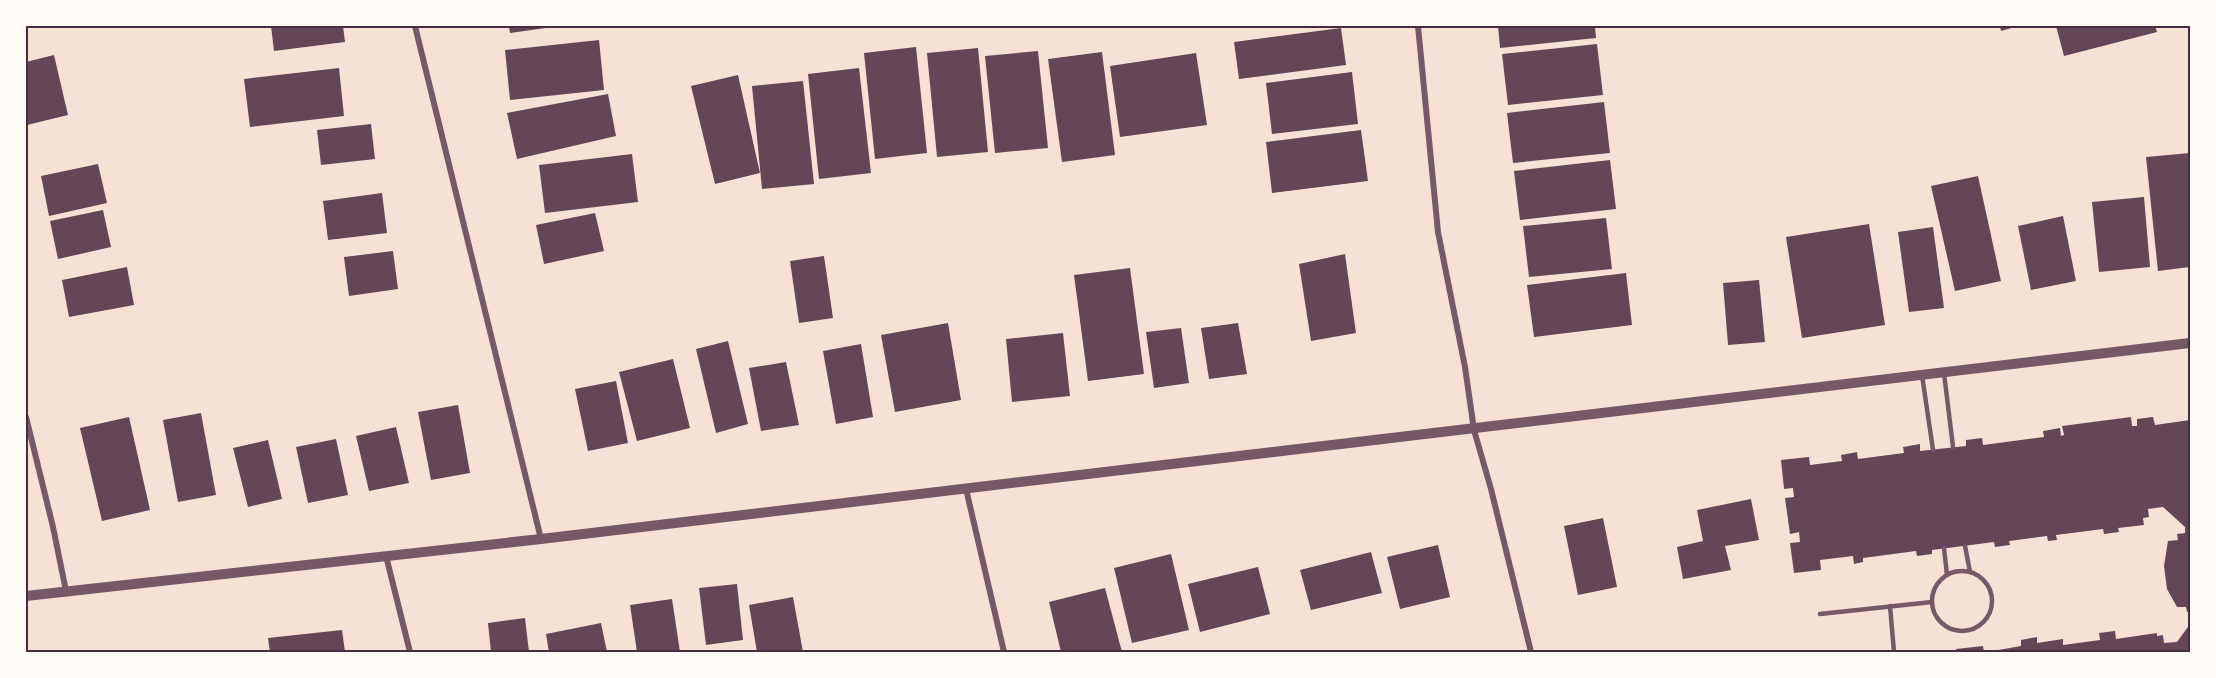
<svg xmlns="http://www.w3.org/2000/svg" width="2216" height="678" font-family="'Titillium Web',sans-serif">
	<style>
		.building { fill: #644757 }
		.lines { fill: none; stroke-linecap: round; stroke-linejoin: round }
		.service { stroke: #755966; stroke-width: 4.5 }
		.minor { stroke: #755966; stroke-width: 6 }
		.tertiary { stroke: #755966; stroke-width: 10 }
		.neatline { fill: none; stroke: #4a2c40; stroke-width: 2 }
	</style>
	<rect width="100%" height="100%" fill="#f7e1d7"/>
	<path class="building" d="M271,26H343L345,42L274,51Z
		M509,26H553V27L510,33Z
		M1498,26H1595L1596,38L1500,48Z
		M2000,26H2018L2001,31Z
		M2056,26H2155L2157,32L2064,56Z
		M1341,28L1346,65L1239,79L1234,42Z
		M599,40L604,90L510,100L505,50Z
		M1597,44L1603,95L1508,105L1502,54Z
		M916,47L927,153L875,159L864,53Z
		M978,48L988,152L937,157L927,53Z
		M1038,51L1048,148L995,153L985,56Z
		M1102,52L1115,155L1062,162L1048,59Z
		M1196,53L1207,125L1120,137L1110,66Z
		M54,55L68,115L27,125L26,62Z
		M339,68L344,116L250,127L244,79Z
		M859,68L871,173L819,179L808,74Z
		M1352,72L1358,124L1272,134L1266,83Z
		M738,75L760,173L715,184L691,86Z
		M803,81L814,184L762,189L752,86Z
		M608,94L616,136L517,159L507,113Z
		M1604,102L1610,153L1513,163L1507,113Z
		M371,124L375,159L321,165L317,130Z
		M1361,130L1368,181L1272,193L1266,142Z
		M2190,153V267L2158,271L2146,157Z
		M632,154L638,202L545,213L539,165Z
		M1610,160L1616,209L1520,220L1514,171Z
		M98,164L107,203L49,216L41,176Z
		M1978,176L2001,281L1955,291L1931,186Z
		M382,193L387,233L328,240L323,201Z
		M2144,197L2150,267L2099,272L2092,202Z
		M103,210L111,247L58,259L50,221Z
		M595,213L604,251L544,264L536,225Z
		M2063,216L2076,281L2031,290L2018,226Z
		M1606,218L1612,269L1529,277L1523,226Z
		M1869,224L1885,325L1802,338L1786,237Z
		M1933,227L1944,308L1909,312L1898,232Z
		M393,251L398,289L349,296L344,257Z
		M1345,254L1356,333L1311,341L1299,264Z
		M824,256L833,318L799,323L790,261Z
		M127,267L134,305L69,317L62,280Z
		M1130,268L1144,374L1088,381L1074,275Z
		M1626,273L1632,325L1534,337L1527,285Z
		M1759,280L1765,342L1728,345L1723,283Z
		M948,323L961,400L895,412L881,335Z
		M1238,323L1247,374L1209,379L1201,328Z
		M1181,328L1189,383L1154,388L1146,332Z
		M1063,333L1070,396L1012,402L1006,339Z
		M728,341L748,424L716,433L696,349Z
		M861,344L873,417L836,424L823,351Z
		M673,359L690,428L637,441L619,372Z
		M786,362L799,425L761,431L749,368Z
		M616,381L628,443L588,451L575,389Z
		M458,405L470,473L431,480L418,412Z
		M201,413L216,495L178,502L163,420Z
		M129,417L150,510L102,521L80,428Z
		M2131,417L2132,426H2137V419L2153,417L2155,425L2190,420V611L2187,612L2186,607H2177L2167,589L2164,566L2168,541L2178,540L2177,534L2185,533V527L2163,507L2148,509L2149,517L2143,518L2144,525L2118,528L2119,532L2104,534L2103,529L2056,535L2057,540L2048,541L2047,536L2009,541L2010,545L1995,547L1994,542L1932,550V554L1917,556L1916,551L1863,558V562L1854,564L1853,556L1820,560L1821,570L1794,573L1790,543L1800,542L1799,532L1790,534L1785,498L1794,497L1793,488L1784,489L1781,460L1809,457L1810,465L1842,461L1841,455L1857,452L1858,459L1904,453L1903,447L1920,444V451L1966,446V440L1982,438L1983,445L2044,437L2043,431L2060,428L2061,436L2064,435L2062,426Z
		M396,427L409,483L369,491L356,436Z
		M336,439L348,495L308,503L296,447Z
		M268,440L282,499L248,507L233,448Z
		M1751,499L1759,540L1725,546L1731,570L1683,579L1677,547L1703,541L1697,510Z
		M1603,518L1617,587L1578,595L1564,526Z
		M1438,545L1450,597L1400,609L1387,557Z
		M1371,552L1382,593L1311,610L1300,570Z
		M1171,554L1189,630L1132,643L1114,568Z
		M1258,567L1270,614L1200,632L1188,584Z
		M737,584L743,640L706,645L699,588Z
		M1105,588L1122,652H1061L1049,602Z
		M793,597L803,652H757L749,605Z
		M672,599L680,652H637L630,605Z
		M525,618L529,652H491L488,623Z
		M601,623L607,652H549L546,634Z
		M2190,624V652H1987L2021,646V640L2037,637V643L2063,639V645L2100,640L2099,633L2115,631L2116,639L2157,633V636L2163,635L2164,643L2177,642Z
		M342,630L345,652H270L268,638Z
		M1983,646L1984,652H1956V649Z"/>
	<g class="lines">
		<path class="service" d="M1944,373L1953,447
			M1922,375L1933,450
			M1965,546L1970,572
			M1944,548L1947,575
			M1932 601a30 30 0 1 1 60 0a30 30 0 1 1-60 0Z
			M1890,606L1894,652
			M1820,614L1932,602"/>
		<path class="minor" d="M415,26L541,539
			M1418,26L1438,232L1465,367L1474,430L1491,489L1531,652
			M26,417L53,527L66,591
			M966,489L1004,652
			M386,556L410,652"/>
		<path class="tertiary" d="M26,596L541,539L2190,343"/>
	</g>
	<rect width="2216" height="678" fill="none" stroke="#fffaf5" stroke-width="54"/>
	<rect x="27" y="27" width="2162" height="624" class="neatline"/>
</svg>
